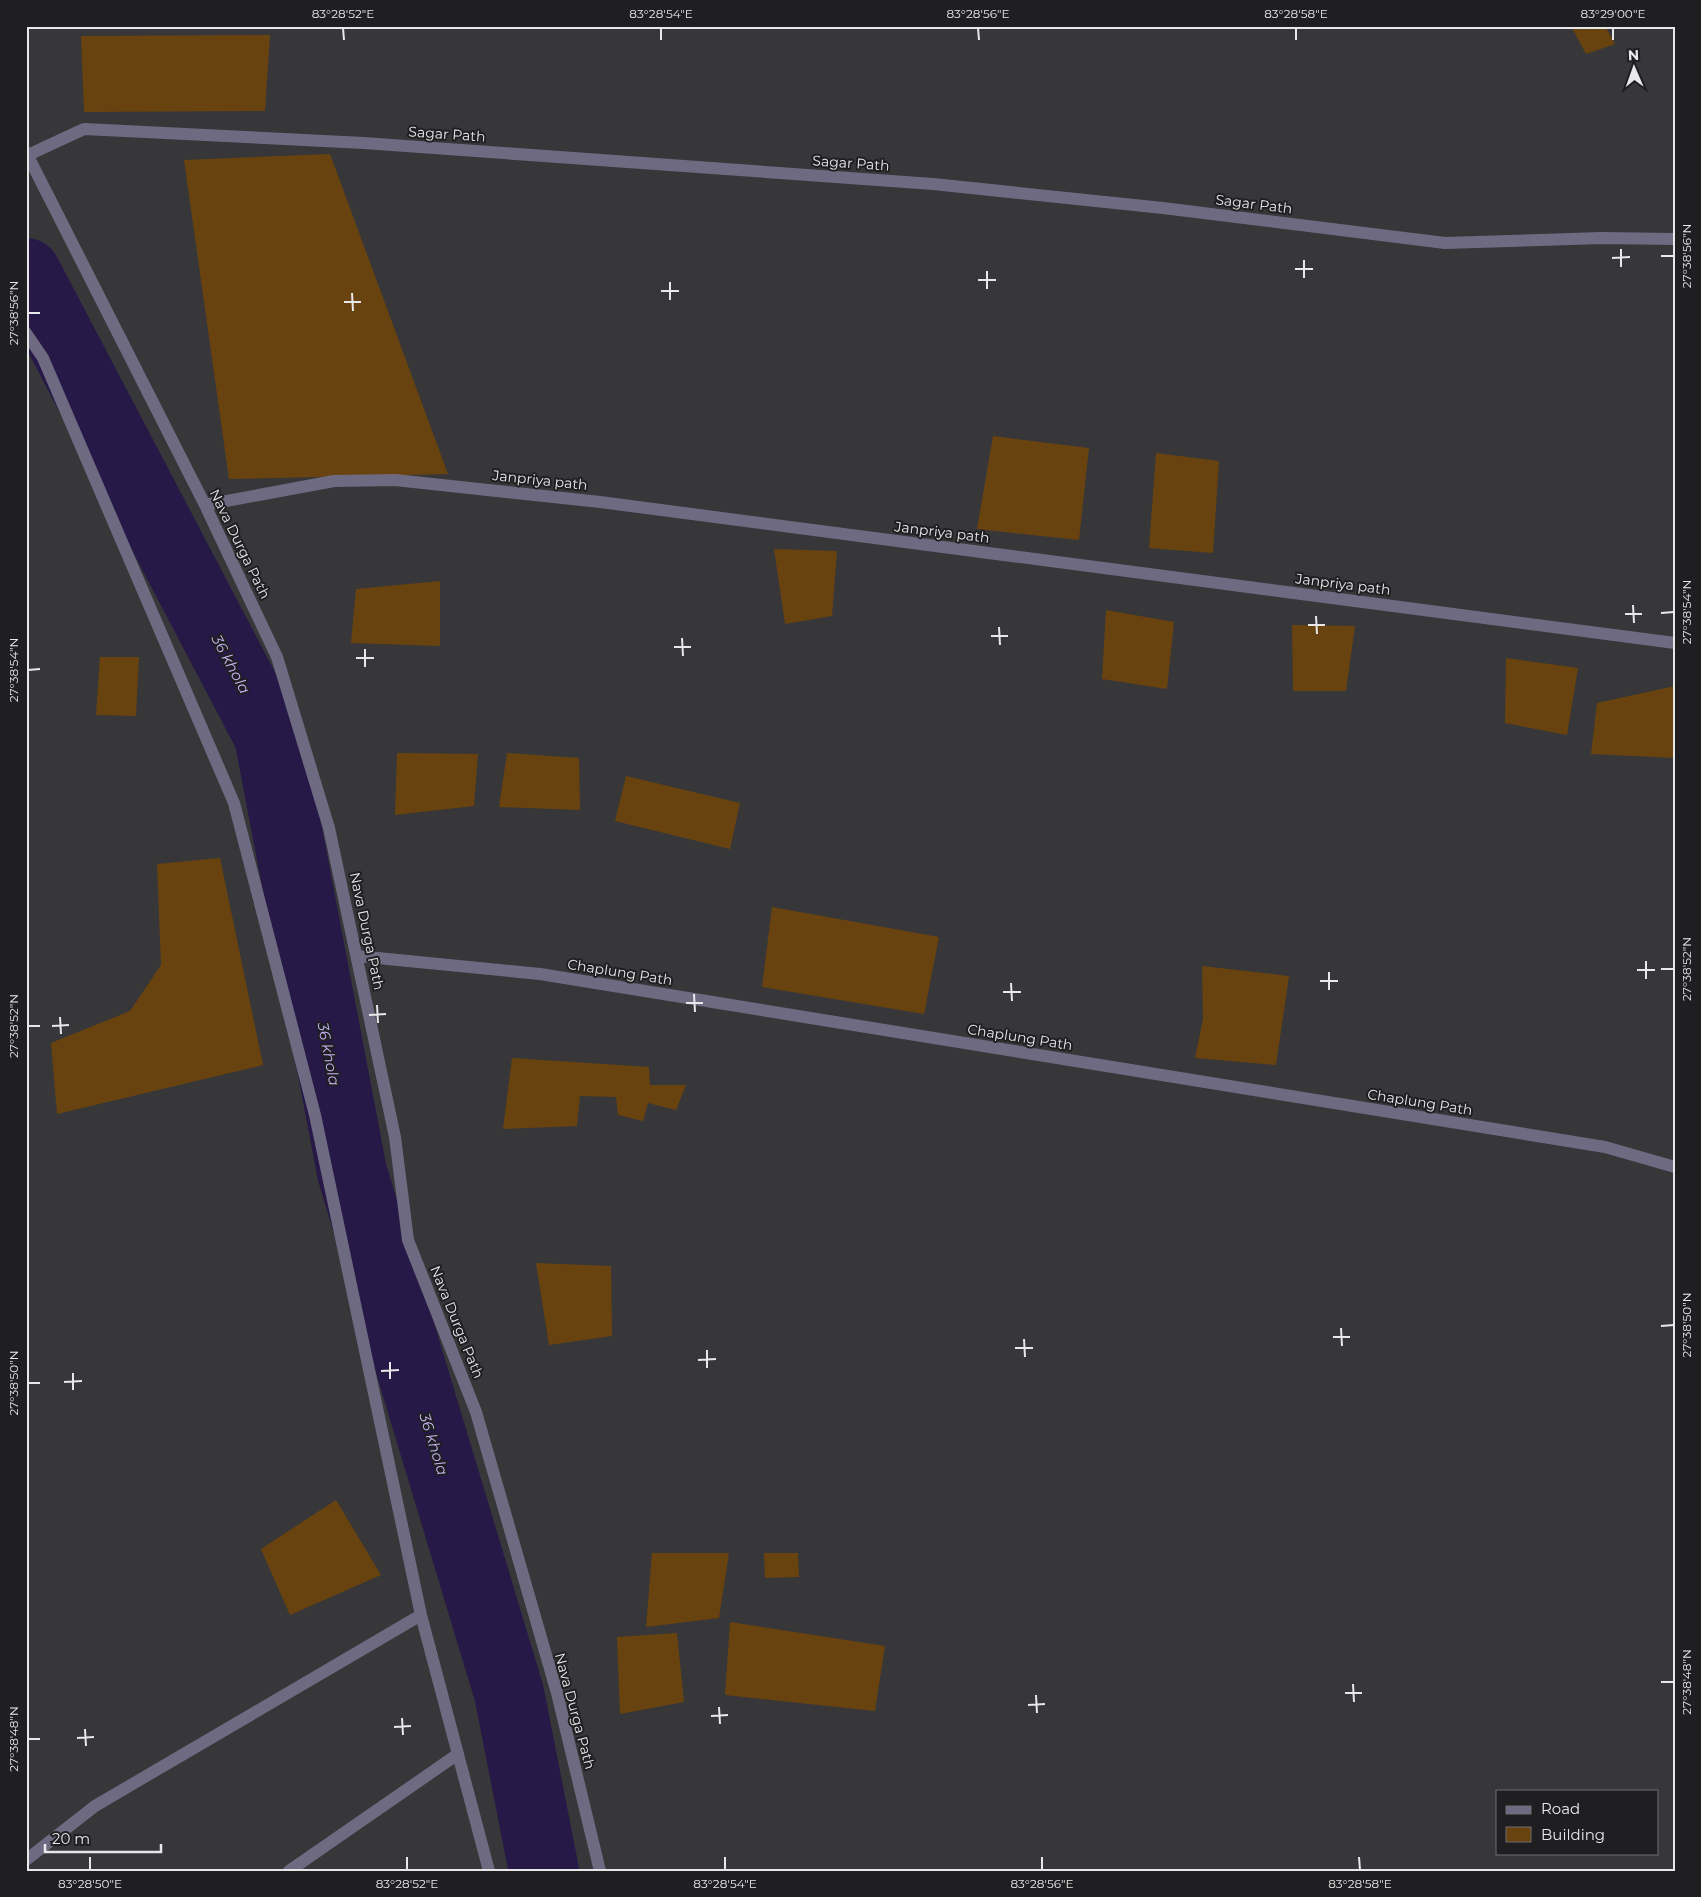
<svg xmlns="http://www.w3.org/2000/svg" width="1701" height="1897" font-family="Montserrat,sans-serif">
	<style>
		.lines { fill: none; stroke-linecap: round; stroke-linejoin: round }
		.river { stroke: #271947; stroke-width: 70 }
		.building { fill: #69430f }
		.street { stroke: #6e6a82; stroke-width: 12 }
		.ticks { fill: none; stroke: #e8e7e9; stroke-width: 2 }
		.labels { text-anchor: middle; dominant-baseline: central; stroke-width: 4; stroke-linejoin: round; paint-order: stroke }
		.street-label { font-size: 14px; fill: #e8e7e9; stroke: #1f1e20 }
		.water-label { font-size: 15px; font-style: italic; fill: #c2b4f4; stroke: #1f1e20 }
		.neatline { fill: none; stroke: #e8e7e9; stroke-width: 2 }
		.ticks-label { font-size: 12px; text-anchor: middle; fill: #e8e7e9 }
	</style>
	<rect width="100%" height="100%" fill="#373739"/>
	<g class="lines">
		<path class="river" d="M26,273L269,736L352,1172L509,1693L544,1871"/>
	</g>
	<path class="building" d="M1571,26H1605L1615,44L1586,54Z
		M270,35L265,111L84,112L81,36Z
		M330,154L448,474L229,479L184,160Z
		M993,436L1089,448L1079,540L977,529Z
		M1156,453L1219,461L1213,553L1149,548Z
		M774,549L837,551L832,616L785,624Z
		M440,581V646L351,643L356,589Z
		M1106,610L1174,622L1167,689L1102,679Z
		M1292,625L1355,626L1346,691H1293Z
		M100,657H139L136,716L96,715Z
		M1506,658L1578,668L1567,735L1505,723Z
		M1675,686V758L1591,754L1597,703Z
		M397,753L478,754L474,806L395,815Z
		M507,753L579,758L580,810L499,807Z
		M626,776L740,803L730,849L615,821Z
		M220,858L263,1065L57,1114L51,1043L130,1011L161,965L157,864Z
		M772,907L939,937L924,1014L762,987Z
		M1202,966L1289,976L1276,1065L1195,1058L1203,1019Z
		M512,1058L649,1067L650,1085H686L676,1110L648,1103L643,1121L618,1115L616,1097L580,1096L577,1126L503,1129Z
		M536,1263L611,1266L612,1336L549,1345Z
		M336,1500L381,1575L290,1615L261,1549Z
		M652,1553H729L719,1618L646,1627Z
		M764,1553H798L799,1577L765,1578Z
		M730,1622L885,1646L875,1711L725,1695Z
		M677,1633L684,1702L620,1714L617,1637Z"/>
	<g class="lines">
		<path class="street" d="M26,152L205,505L277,657L329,828L395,1137L408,1240L476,1412L557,1693L600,1871
			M28,155L84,129L364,143L933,184L1163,208L1445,243L1601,238L1675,239
			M26,333L43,358L234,803L315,1115L421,1615L489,1871
			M205,505L334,481L395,480L600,502L1675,643
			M357,956L540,974L1605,1147L1675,1167
			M26,1860L95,1806L421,1615
			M289,1871L458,1754"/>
	</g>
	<path class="ticks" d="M343,28L344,40M661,28V40M978,28L979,40M1296,28V40M1613,28V40M1621,249V267M1661,256H1674M1612,258L1630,257M1304,260V278M1295,269H1313M987,271V289M978,280H996M670,282V300M661,291H679M352,293L353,311M344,302H361M28,313H40M1633,605L1634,623M1661,613L1674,612M1625,614H1642M1316,616L1317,634M1308,625H1325M999,627L1000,645M991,636H1008M682,638L683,656M674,647H691M365,649V667M356,658H374M28,670L40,669M1646,961V979M1661,969H1674M1637,970H1655M1329,972V990M1320,981H1338M1011,983L1012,1001M1003,992H1021M694,994L695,1012M686,1003H703M377,1005L378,1023M369,1015L386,1014M60,1017L61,1034M28,1026H40M52,1026L69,1025M1661,1326L1674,1325M1341,1328L1342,1346M1333,1337H1350M1024,1339L1025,1357M1015,1348H1033M707,1350V1368M698,1360L716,1359M390,1362V1379M381,1371L399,1370M73,1373V1390M64,1382L82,1381M28,1383H40M1661,1682H1674M1353,1684L1354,1702M1345,1693H1362M1036,1695L1037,1713M1028,1705L1045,1704M719,1707L720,1724M711,1716L728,1715M402,1718L403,1735M394,1727L411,1726M85,1729L86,1746M77,1738L94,1737M28,1739H40M90,1857V1870M407,1857V1870M725,1857V1870M1042,1857V1870M1359,1857L1360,1870"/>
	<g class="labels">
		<g class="street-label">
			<text transform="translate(447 134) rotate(4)">Sagar Path</text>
			<text transform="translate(851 163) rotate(4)">Sagar Path</text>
			<text transform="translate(1254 204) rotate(7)">Sagar Path</text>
			<text transform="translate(540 480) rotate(6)">Janpriya path</text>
			<text transform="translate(942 532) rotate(7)">Janpriya path</text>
			<text transform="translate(240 544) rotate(64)">Nava Durga Path</text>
			<text transform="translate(1343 584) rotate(7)">Janpriya path</text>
			<text transform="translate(367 931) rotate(78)">Nava Durga Path</text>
			<text transform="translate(620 972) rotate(9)">Chaplung Path</text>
			<text transform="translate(1020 1037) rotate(9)">Chaplung Path</text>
			<text transform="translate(1420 1102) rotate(9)">Chaplung Path</text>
			<text transform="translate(457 1322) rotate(68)">Nava Durga Path</text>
			<text transform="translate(575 1711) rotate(75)">Nava Durga Path</text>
		</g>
		<g class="water-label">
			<text transform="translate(231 664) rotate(62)">36 khola</text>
			<text transform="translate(329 1054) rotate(79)">36 khola</text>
			<text transform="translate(434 1444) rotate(73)">36 khola</text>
		</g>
	</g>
	<rect width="1701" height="1897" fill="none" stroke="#1f1e20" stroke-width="55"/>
	<rect x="1496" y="1790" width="162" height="65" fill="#1f1e20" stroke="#6f6e70"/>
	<rect x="1506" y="1806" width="25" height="8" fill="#6e6a82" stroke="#6f6e70"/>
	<text x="1541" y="1814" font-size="15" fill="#e8e7e9">Road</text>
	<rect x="1506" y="1827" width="25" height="15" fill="#69430f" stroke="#6f6e70"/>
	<text x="1541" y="1840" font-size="15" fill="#e8e7e9">Building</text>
	<g transform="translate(1634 68) rotate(358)" stroke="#1f1e20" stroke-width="4" paint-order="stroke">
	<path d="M0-4L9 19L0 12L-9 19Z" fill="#e8e7e9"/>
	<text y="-8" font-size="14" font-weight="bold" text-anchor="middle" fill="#e8e7e9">N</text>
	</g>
	<path d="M45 1844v8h116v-8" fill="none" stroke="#e8e7e9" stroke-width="2.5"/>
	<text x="52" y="1844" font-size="15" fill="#e8e7e9" stroke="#1f1e20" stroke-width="4" paint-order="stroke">20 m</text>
	<rect x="28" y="28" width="1646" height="1842" class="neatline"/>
	<g class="ticks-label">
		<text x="343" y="18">83°28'52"E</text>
		<text x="661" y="18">83°28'54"E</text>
		<text x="978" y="18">83°28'56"E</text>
		<text x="1296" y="18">83°28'58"E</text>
		<text x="1613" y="18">83°29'00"E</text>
		<text transform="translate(1687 256) rotate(-90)" y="4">27°38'56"N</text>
		<text transform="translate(14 313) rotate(-90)" y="4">27°38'56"N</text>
		<text transform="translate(1687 612) rotate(-90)" y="4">27°38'54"N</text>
		<text transform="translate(14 670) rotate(-90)" y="4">27°38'54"N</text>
		<text transform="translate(1687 969) rotate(-90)" y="4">27°38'52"N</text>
		<text transform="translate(14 1026) rotate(-90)" y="4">27°38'52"N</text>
		<text transform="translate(1687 1325) rotate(-90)" y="4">27°38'50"N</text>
		<text transform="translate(14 1383) rotate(-90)" y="4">27°38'50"N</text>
		<text transform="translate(1687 1682) rotate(-90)" y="4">27°38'48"N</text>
		<text transform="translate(14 1739) rotate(-90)" y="4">27°38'48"N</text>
		<text x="90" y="1888">83°28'50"E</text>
		<text x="407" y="1888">83°28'52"E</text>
		<text x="725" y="1888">83°28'54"E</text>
		<text x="1042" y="1888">83°28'56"E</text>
		<text x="1360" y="1888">83°28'58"E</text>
	</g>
</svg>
